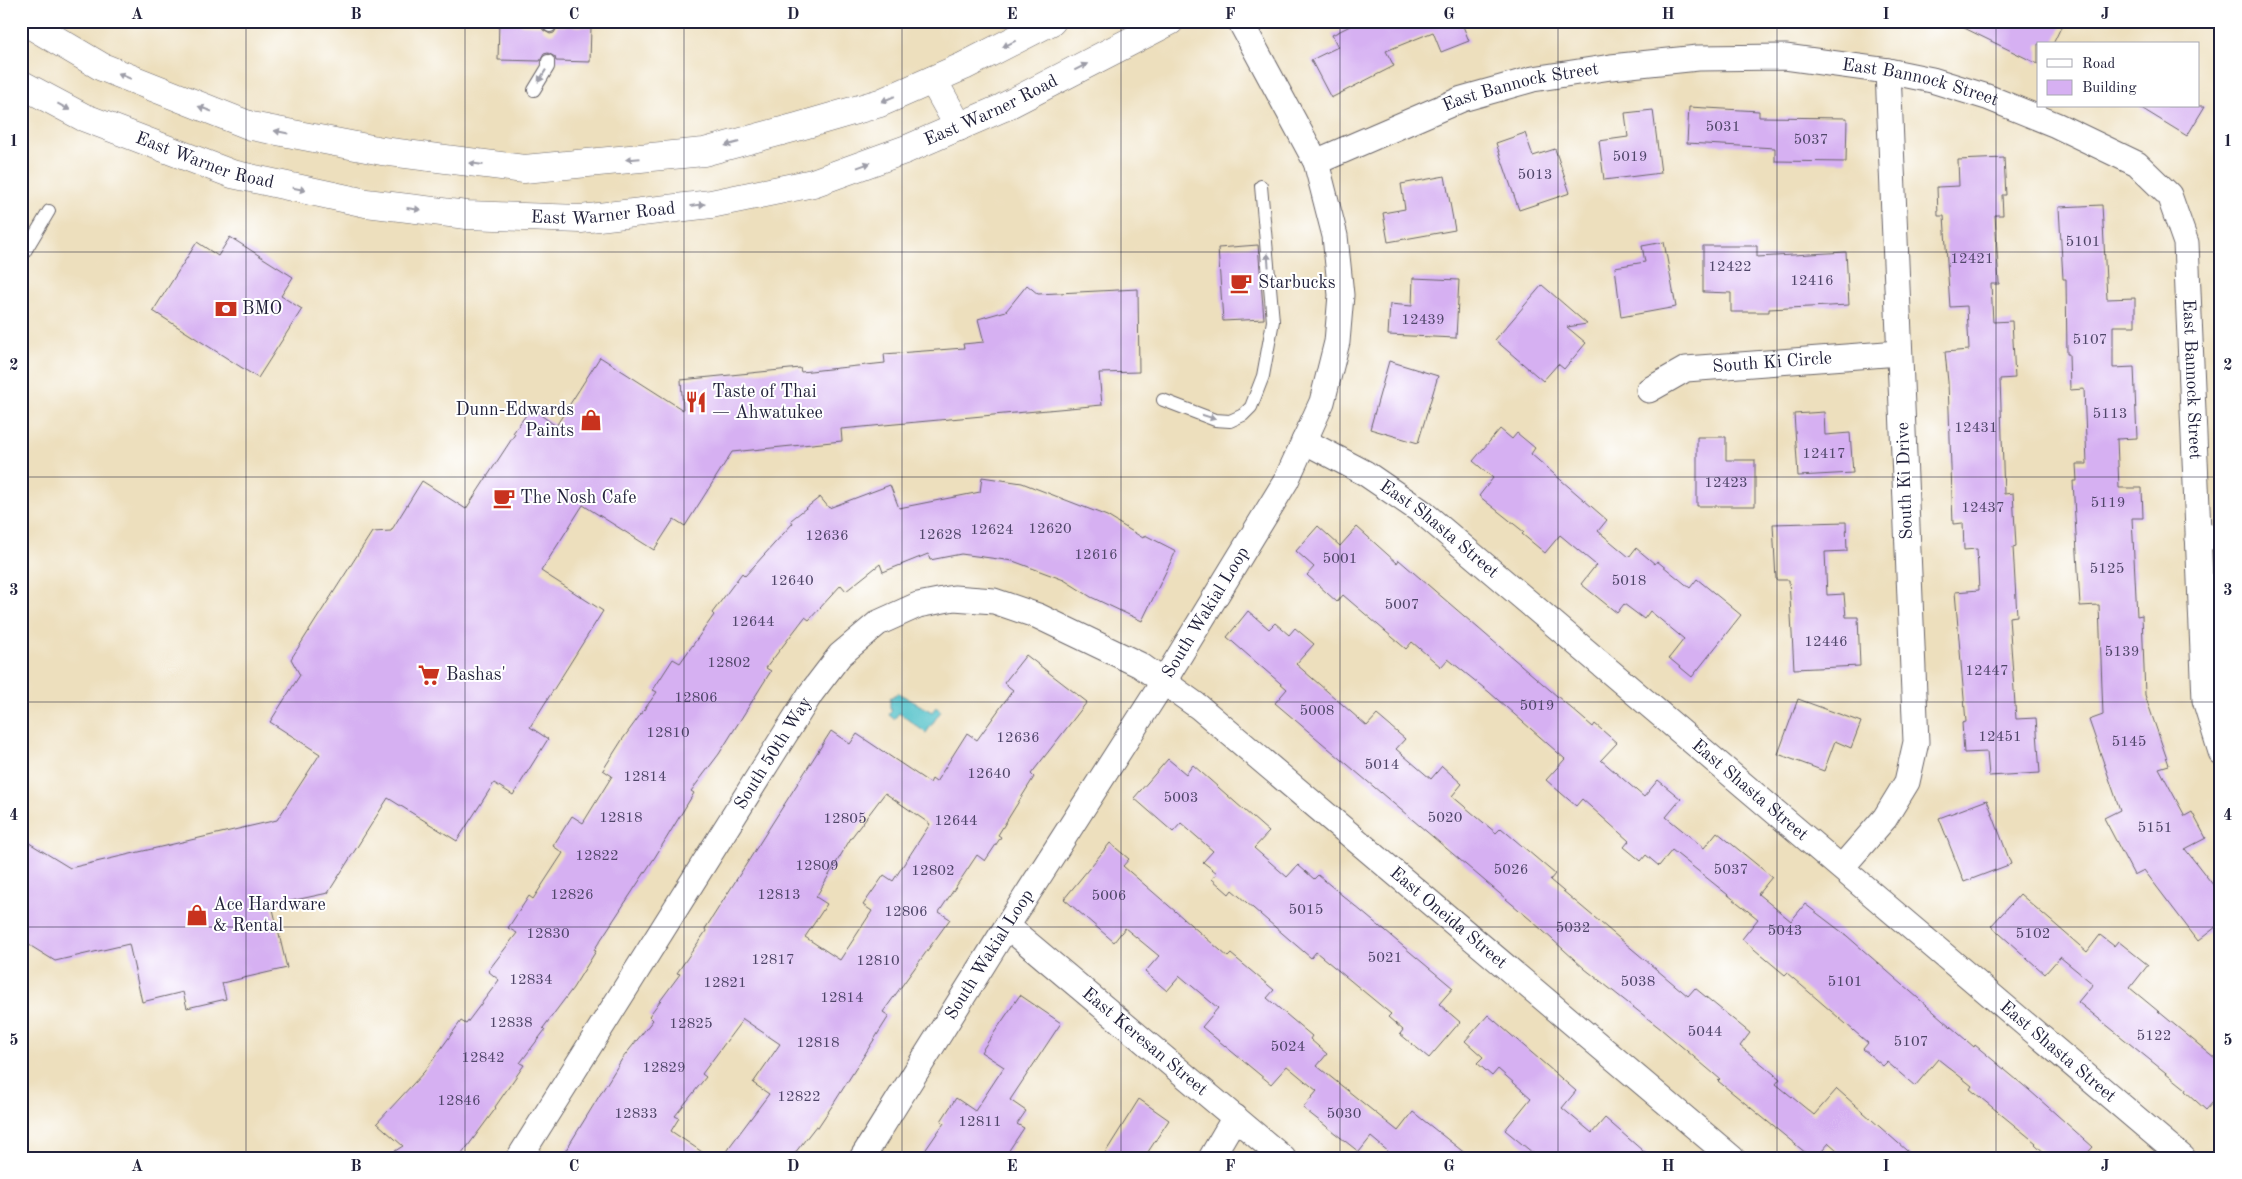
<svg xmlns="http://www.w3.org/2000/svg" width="2242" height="1179" font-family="'Old Standard TT',serif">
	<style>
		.water { fill: #54c2ca; stroke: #3b7282 }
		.building { fill: #d6b0f2; fill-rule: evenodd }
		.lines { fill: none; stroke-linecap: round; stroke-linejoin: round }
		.lane-casing { stroke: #696468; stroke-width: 14 }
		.street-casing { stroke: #696468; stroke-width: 27 }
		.secondary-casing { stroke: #696468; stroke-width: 29 }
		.lane { stroke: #fff; stroke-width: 12 }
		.street { stroke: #fff; stroke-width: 25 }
		.secondary { stroke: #fff; stroke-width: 28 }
		.oneway { fill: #9c9ca7 }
		.grid { fill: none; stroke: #22223b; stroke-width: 1; stroke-opacity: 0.55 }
		.labels { text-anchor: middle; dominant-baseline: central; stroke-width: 4; stroke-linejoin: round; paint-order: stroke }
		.number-label { font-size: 15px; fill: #4f4669 }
		.street-label { font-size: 18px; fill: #22223b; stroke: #fff }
		.poi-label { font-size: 18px; fill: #22223b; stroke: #fff; text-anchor: start }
		.neatline { fill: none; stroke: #22223b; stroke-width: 2 }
		.grid-label { font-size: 16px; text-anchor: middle; font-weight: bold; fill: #22223b }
	</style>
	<rect width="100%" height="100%" fill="#fff"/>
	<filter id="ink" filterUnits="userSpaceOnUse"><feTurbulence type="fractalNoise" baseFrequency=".02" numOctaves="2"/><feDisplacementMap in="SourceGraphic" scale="10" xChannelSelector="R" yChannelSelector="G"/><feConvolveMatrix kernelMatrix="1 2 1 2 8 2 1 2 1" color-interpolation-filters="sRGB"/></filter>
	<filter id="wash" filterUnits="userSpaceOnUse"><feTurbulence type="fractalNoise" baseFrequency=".0096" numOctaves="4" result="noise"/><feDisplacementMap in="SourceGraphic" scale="20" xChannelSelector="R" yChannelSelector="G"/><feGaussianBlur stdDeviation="1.12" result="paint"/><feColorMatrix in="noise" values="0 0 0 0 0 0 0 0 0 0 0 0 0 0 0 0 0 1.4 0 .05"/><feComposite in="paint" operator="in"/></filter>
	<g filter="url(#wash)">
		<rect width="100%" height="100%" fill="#eddfbd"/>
		<path class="water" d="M898,693L932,712L936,707L941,711L926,733L899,713L894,719L889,715L892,710L890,708V698Z"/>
		<g id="blocks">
			<path class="building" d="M499,21H521V25L542,26L543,30L550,34L554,33L558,26L591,27L590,62L556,61L555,57L548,53L544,54L540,61L498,60Z
				M1360,21H1461L1469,41L1441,52L1433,32L1386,51L1394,66L1331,98L1311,60L1338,47L1332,35Z
				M1950,21H2064L2053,44H2038V64Z
				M2138,106H2205L2187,136Z
				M1689,107L1759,111V117L1847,118L1846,162L1775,161V148L1687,143Z
				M1653,110L1661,173L1604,180L1599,141L1628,137L1625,113Z
				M1525,133L1533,156L1555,149L1570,193L1519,210L1496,143Z
				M2004,158L2006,195H2002L2003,215H1995L1999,284H1991L1993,322L2012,321L2015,378L2000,379L2004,494L2013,493L2016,546L2013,547L2017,616L2009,617L2016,719L2036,718L2040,773L1989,776L1987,752L1964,753L1962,723L1966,722L1955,592L1979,590L1977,549L1964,550L1963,523L1953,524L1948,382L1945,352L1969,350L1967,306L1950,307L1944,216H1938L1937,187L1959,186L1958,160Z
				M1445,176L1455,230L1388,242L1383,213L1405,209L1401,184Z
				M2102,205L2107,299L2135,298V326H2113V368L2134,367L2137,438L2117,439L2119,488H2142L2143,518H2132L2137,616L2142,615L2145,695L2169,765L2159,768L2185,816L2192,812L2206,838L2185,849L2221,895V923L2198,941L2144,870L2134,875L2104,818L2120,810L2089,720L2103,715L2099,605L2080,606L2073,481H2077L2076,464H2087L2084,389L2070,390L2069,354H2067L2066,279H2063L2059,207Z
				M230,237L293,277L281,296L302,309L258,378L153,311L197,242L218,256Z
				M1664,242L1676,307L1621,317L1615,267L1645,262L1642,246Z
				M1258,245L1264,319L1223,321L1218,248Z
				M1703,246H1757V257L1846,252L1849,305L1769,309V312H1731V293L1703,292Z
				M1413,278L1459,280L1456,338L1388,335L1390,304L1412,306Z
				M1027,285L1038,294L1138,289L1139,372L1099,373L1102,405L841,429L842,441L732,452L685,526L674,519L654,550L583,505L541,571L603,611L530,727L548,739L513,795L494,783L457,841L388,798L328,893L272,905L287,968L222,983L226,999L187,1008L183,992L142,1002L129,944L55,961L21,940V838L70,868L277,820L320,754L270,722L300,675L291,659L372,532L391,531L422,481L466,509L515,434L513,433L531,408L556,426L600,357L683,410L681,380L800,368L801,372L885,363L884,354L964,348L963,344L984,342L978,319L1006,311Z
				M1542,285L1587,324L1567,327L1586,343L1564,369L1558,364L1543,381L1495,340Z
				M1389,361L1438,376L1418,443L1370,429Z
				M1824,412L1825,435L1850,433L1853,473L1798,476L1794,414Z
				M1500,429L1512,439L1517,433L1535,448L1531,454L1607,520L1598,531L1629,557L1636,548L1655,564L1657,561L1690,588L1697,579L1741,615L1692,677L1669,658L1684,639L1650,611L1644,619L1624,604L1617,613L1581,584L1596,565L1560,535L1545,553L1522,534L1524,532L1479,496L1493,478L1473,461Z
				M1697,437H1726V460H1755V506H1697Z
				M982,477L1022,483L1107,516L1143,538L1145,535L1176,551L1142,621L1091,597L1064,580L1013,561L961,554L930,560L928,554L883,572L880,564L846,591L841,585L809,620L805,617L766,668L771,671L719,754L691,791L694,793L655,857L594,950L596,951L573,988L543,1028L545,1030L520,1063L524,1065L495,1107L496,1108L459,1158H384L403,1146L377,1123L424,1072L461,1021L466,1024L499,980L488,971L517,933L508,928L529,896L533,899L563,853L553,846L572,816L583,823L612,776L603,770L622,740L657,692L653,690L673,659L680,663L714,615L712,613L742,573L745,576L793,523L791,520L820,497L829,508L890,485L899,508L980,492Z
				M1846,522L1847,551L1825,552L1827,595L1844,594L1846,617H1858L1860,666L1794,669L1789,580H1776L1773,524Z
				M1318,526L1340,546L1357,527L1397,563L1399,560L1593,727L1595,724L1617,743L1601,760L1644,797L1658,780L1681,799L1666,817L1704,848L1717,832L1772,877L1758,894L1791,921L1805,904L1847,936L1974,1047L1975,1045L2029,1090L2093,1147L2083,1158H2050L2035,1144L2036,1143L1970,1089L1972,1086L1938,1059L1915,1086L1887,1062L1883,1066L1863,1049L1868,1043L1787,973L1785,975L1742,939L1758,919L1672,850L1659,866L1646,855L1641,861L1624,847L1629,841L1582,799L1576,806L1546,780L1565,759L1489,692L1448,659L1441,667L1412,642L1406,649L1343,595L1337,602L1307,575L1314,567L1296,551Z
				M1248,611L1269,629L1275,623L1289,635L1295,628L1314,644L1296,664L1367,726L1377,715L1405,739L1396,749L1431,779L1442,766L1462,784L1452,796L1496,833L1501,828L1555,874L1550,880L1688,996L1695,988L1750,1033L1740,1046L1780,1079L1776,1084L1814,1115L1837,1089L1915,1158H1846L1829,1143L1816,1158H1812L1718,1081L1720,1079L1661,1029L1585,969L1532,921L1275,703L1287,689L1227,637Z
				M1026,655L1087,702L1031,774L1034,777L998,835L1001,837L985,861L977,855L939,912L950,919L883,1012L889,1016L834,1103L818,1127L816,1126L791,1158H721L769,1094L753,1083L780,1044L743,1019L702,1074L706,1077L675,1116L679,1118L671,1131L711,1158H561L622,1059L653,1020L649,1016L680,974L677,973L706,931L705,929L831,731L850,744L857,734L930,783L932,779L936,782L967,733L977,740L1013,690L1004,683ZM885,793L930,824L893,881L884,875L863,905L872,911L840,960L805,937L827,904L816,897L851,838Z
				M1798,699L1861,722L1851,748L1835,741L1824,771L1778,754Z
				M1168,759L1186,774L1193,765L1269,832L1254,848L1287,877L1298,865L1314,879L1318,875L1453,988L1439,1004L1460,1022L1429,1058L1400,1034L1403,1030L1388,1017L1391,1014L1316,952L1311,958L1232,890L1229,894L1212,879L1217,873L1203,862L1213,851L1181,823L1173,832L1134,798Z
				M1987,800L2011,864L1964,882L1939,818Z
				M1110,843L1129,859L1123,866L1228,957L1231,954L1274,990L1267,998L1312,1036L1310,1039L1327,1054L1317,1066L1398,1131L1413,1112L1471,1158H1396L1371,1137L1359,1152L1303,1108L1317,1091L1287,1066L1271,1084L1202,1027L1218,1008L1180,976L1167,991L1145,972L1159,956L1125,928L1114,942L1064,899Z
				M2020,894L2087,952L2100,935L2114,946L2118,941L2148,965L2130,988L2221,1063V1093L2206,1110L2185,1091L2186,1089L2078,1002L2093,984L2060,957L2045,974L1991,926Z
				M1020,995L1061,1023L1010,1100L1026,1111L1017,1124L1024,1128L1004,1158H920L944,1123L941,1121L956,1098L975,1111L1004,1067L981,1052Z
				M1488,1015L1576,1091L1562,1108L1592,1133L1605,1118L1651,1158H1539L1505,1130L1531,1098L1498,1069L1492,1076L1477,1063L1483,1057L1465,1041Z
				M1139,1099L1169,1120L1144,1158H1102Z"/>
		</g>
	</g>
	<g filter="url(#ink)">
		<use href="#blocks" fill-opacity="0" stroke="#696468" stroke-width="1"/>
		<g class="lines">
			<g class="lane-casing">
				<path id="lane" d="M550,26V21
					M534,90L548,67V61
					M21,258L49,211
					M1163,400L1215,420L1230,421L1243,415L1251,407L1263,376L1273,321L1261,186"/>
			</g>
			<g class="street-casing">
				<g id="street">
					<path id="s1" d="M1316,162L1462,99L1533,79L1611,67L1698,58L1785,57L1888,71L1932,80L1987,97L2056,125L2137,164L2169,195L2186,243L2205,700L2221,752"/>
					<path id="s2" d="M1649,390L1686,369L1899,353"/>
					<path id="s3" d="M1304,441L1365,473L1422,512L2183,1158"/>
					<path d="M2198,538L2221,536"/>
					<path d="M1842,867L1885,818L1907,782L1916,742L1888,71"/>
					<path id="s4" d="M1007,926L1283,1158"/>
					<path id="s5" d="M519,1158L811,693L840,655L878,623L918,605L954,598L994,601L1038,616L1140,665L1199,707L1732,1158"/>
					<path id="s6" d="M862,1158L1007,926L1164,681L1286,481L1322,402L1337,342L1341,295L1335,236L1316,162L1240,21"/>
					<path d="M1211,1158L1235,1117"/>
				</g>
			</g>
			<g class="secondary-casing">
				<g id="secondary">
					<path d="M24,21L102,67L251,126L382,151L524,169L704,152L797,127L880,103L964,66L1052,21"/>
					<path d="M933,80L959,127"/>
					<path id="s7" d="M21,84L83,117L232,174L366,203L467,215L581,219L711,204L813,183L907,149L1002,108L1170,21"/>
				</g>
			</g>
			<use href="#lane" class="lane"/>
			<use href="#street" class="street"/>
			<use href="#secondary" class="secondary"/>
		</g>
		<defs><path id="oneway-solid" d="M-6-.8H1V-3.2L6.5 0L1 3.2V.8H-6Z" transform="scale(1.25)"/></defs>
		<g class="oneway">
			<use href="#oneway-solid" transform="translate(1009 44) rotate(154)"/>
			<use href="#oneway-solid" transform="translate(1081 67) rotate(-27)"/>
			<use href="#oneway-solid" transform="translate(124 76) rotate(-157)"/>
			<use href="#oneway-solid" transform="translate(542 76) rotate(122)"/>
			<use href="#oneway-solid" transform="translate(888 99) rotate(157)"/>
			<use href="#oneway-solid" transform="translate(64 107) rotate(28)"/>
			<use href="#oneway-solid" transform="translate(205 109) rotate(-159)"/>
			<use href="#oneway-solid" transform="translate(281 132) rotate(-169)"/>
			<use href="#oneway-solid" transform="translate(732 144) rotate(165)"/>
			<use href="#oneway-solid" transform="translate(633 159) rotate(175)"/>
			<use href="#oneway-solid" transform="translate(476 164) rotate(-173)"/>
			<use href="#oneway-solid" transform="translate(864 165) rotate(-20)"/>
			<use href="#oneway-solid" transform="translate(299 189) rotate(12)"/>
			<use href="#oneway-solid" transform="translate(698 205) rotate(-7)"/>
			<use href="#oneway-solid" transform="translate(414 209) rotate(7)"/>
			<use href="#oneway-solid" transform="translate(1268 260) rotate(-95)"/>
			<use href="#oneway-solid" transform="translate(1209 417) rotate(17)"/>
		</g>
	</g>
	<path class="grid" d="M246,21V1158M465,21V1158M684,21V1158M902,21V1158M1121,21V1158M1340,21V1158M1558,21V1158M1777,21V1158M1996,21V1158M21,252H2221M21,477H2221M21,702H2221M21,927H2221"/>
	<defs>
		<g id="cafe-bare" transform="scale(1.725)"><path d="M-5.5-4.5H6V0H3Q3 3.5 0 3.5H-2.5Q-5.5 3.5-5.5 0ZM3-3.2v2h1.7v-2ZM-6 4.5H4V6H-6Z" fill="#c8321e" stroke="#fff" stroke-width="2.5" paint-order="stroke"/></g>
		<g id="bank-bare" transform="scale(1.725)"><path d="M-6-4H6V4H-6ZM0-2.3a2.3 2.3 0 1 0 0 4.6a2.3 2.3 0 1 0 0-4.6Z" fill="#c8321e" stroke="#fff" stroke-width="2.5" paint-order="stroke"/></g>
		<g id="restaurant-bare" transform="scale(1.725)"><path d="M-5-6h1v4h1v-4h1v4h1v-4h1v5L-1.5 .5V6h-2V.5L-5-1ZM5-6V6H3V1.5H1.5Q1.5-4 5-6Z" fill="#c8321e" stroke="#fff" stroke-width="2.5" paint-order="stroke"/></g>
		<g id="shop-bare" transform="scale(1.725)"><path d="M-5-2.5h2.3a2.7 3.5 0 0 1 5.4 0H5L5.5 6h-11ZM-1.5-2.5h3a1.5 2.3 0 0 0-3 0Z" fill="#c8321e" stroke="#fff" stroke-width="2.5" paint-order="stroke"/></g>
		<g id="supermarket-bare" transform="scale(1.725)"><path d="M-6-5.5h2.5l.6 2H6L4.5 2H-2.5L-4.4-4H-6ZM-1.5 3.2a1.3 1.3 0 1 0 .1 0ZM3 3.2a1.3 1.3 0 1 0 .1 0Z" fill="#c8321e" stroke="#fff" stroke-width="2.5" paint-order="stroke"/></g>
	</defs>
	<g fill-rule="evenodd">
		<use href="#cafe-bare" x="1241" y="283"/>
		<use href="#bank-bare" x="226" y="309"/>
		<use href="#restaurant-bare" x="696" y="402"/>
		<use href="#shop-bare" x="591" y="420"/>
		<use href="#cafe-bare" x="504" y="498"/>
		<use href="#supermarket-bare" x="429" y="675"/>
		<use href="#shop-bare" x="197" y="915"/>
	</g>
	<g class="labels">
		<g class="number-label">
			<text x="1723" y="127">5031</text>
			<text x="1811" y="140">5037</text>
			<text x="1630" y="157">5019</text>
			<text x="1535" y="175">5013</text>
			<text x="2083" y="242">5101</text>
			<text x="1972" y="259">12421</text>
			<text x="1730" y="267">12422</text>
			<text x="1812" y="281">12416</text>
			<text x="1423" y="320">12439</text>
			<text x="2090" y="340">5107</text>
			<text x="2110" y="414">5113</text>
			<text x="1976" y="428">12431</text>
			<text x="1824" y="454">12417</text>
			<text x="1726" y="483">12423</text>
			<text x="2108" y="503">5119</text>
			<text x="1983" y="508">12437</text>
			<text x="1050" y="529">12620</text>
			<text x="992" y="530">12624</text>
			<text x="940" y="535">12628</text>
			<text x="827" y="536">12636</text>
			<text x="1096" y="555">12616</text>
			<text x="1340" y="559">5001</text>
			<text x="2107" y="569">5125</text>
			<text x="792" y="581">12640</text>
			<text x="1629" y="581">5018</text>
			<text x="1402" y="605">5007</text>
			<text x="753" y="622">12644</text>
			<text x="1826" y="642">12446</text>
			<text x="2122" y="652">5139</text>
			<text x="729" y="663">12802</text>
			<text x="1987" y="671">12447</text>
			<text x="696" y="698">12806</text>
			<text x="1537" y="706">5019</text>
			<text x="1317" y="711">5008</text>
			<text x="668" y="733">12810</text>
			<text x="2000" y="737">12451</text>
			<text x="1018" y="738">12636</text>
			<text x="2129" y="742">5145</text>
			<text x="1382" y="765">5014</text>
			<text x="989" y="774">12640</text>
			<text x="645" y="777">12814</text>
			<text x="1181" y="798">5003</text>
			<text x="621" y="818">12818</text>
			<text x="1445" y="818">5020</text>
			<text x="845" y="819">12805</text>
			<text x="956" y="821">12644</text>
			<text x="2155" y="828">5151</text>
			<text x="597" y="856">12822</text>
			<text x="817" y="866">12809</text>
			<text x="1511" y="870">5026</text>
			<text x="1731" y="870">5037</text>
			<text x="933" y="871">12802</text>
			<text x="572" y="895">12826</text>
			<text x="779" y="895">12813</text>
			<text x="1109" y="896">5006</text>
			<text x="1306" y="910">5015</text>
			<text x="906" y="912">12806</text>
			<text x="1573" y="928">5032</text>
			<text x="1785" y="931">5043</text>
			<text x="548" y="934">12830</text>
			<text x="2033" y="934">5102</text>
			<text x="1385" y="958">5021</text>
			<text x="773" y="960">12817</text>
			<text x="878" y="961">12810</text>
			<text x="531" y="980">12834</text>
			<text x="1638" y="982">5038</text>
			<text x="1845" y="982">5101</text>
			<text x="725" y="983">12821</text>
			<text x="842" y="998">12814</text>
			<text x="511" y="1023">12838</text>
			<text x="691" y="1024">12825</text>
			<text x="1705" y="1032">5044</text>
			<text x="2154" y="1036">5122</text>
			<text x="1911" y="1042">5107</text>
			<text x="818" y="1043">12818</text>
			<text x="1288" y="1047">5024</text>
			<text x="483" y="1058">12842</text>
			<text x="664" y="1068">12829</text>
			<text x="799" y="1097">12822</text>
			<text x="459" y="1101">12846</text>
			<text x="636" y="1114">12833</text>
			<text x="1344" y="1114">5030</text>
			<text x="980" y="1122">12811</text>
		</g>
		<g class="street-label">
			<text stroke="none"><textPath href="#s1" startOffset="624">East Bannock Street</textPath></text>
			<text stroke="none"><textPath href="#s1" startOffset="219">East Bannock Street</textPath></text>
			<text stroke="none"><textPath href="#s7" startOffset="1010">East Warner Road</textPath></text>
			<text stroke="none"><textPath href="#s7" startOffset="200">East Warner Road</textPath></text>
			<text stroke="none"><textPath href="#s7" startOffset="605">East Warner Road</textPath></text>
			<text stroke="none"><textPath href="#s2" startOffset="129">South Ki Circle</textPath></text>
			<text stroke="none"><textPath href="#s1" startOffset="1089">East Bannock Street</textPath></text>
			<text transform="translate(1905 481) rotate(-92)">South Ki Drive</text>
			<text stroke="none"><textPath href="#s3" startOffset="162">East Shasta Street</textPath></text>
			<text stroke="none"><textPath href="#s6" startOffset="645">South Wakial Loop</textPath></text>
			<text stroke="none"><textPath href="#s5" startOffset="478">South 50th Way</textPath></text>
			<text stroke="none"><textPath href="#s3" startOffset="568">East Shasta Street</textPath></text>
			<text stroke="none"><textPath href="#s5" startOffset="1326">East Oneida Street</textPath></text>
			<text stroke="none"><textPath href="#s6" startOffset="240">South Wakial Loop</textPath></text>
			<text stroke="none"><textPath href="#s4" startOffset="180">East Keresan Street</textPath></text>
			<text stroke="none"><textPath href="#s3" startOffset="972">East Shasta Street</textPath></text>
		</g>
		<g class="poi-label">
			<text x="1258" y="283">Starbucks</text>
			<text x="242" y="309">BMO</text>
			<text x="712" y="392">Taste of Thai<tspan x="712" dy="21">— Ahwatukee</tspan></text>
			<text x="574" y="410" text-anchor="end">Dunn-Edwards<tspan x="574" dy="21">Paints</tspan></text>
			<text x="520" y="498">The Nosh Cafe</text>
			<text x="446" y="675">Bashas'</text>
			<text x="213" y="905">Ace Hardware<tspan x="213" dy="21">&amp; Rental</tspan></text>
		</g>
	</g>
	<rect width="2242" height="1179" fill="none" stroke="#fff" stroke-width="55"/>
	<rect x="2037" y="42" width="162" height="65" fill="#ffffff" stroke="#a7a7b1"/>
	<rect x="2047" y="59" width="25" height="8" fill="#ffffff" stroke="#a7a7b1"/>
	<text x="2082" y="68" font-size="15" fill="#22223b">Road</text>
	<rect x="2047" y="80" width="25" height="15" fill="#d6b0f2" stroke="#a7a7b1"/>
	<text x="2082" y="92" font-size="15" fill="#22223b">Building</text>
	<rect x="28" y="28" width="2186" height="1124" class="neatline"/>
	<g class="grid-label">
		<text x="137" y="19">A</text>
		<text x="356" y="19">B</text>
		<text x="574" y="19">C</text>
		<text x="793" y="19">D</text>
		<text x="1012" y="19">E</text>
		<text x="1230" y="19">F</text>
		<text x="1449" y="19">G</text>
		<text x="1668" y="19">H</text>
		<text x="1886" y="19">I</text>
		<text x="2105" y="19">J</text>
		<text x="14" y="146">1</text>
		<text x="2228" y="146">1</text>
		<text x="14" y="370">2</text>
		<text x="2228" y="370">2</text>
		<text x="14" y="595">3</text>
		<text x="2228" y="595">3</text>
		<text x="14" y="820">4</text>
		<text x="2228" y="820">4</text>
		<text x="14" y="1045">5</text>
		<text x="2228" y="1045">5</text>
		<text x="137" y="1171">A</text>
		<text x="356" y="1171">B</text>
		<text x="574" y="1171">C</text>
		<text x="793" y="1171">D</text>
		<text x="1012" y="1171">E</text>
		<text x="1230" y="1171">F</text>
		<text x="1449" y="1171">G</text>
		<text x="1668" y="1171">H</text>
		<text x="1886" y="1171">I</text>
		<text x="2105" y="1171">J</text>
	</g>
</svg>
